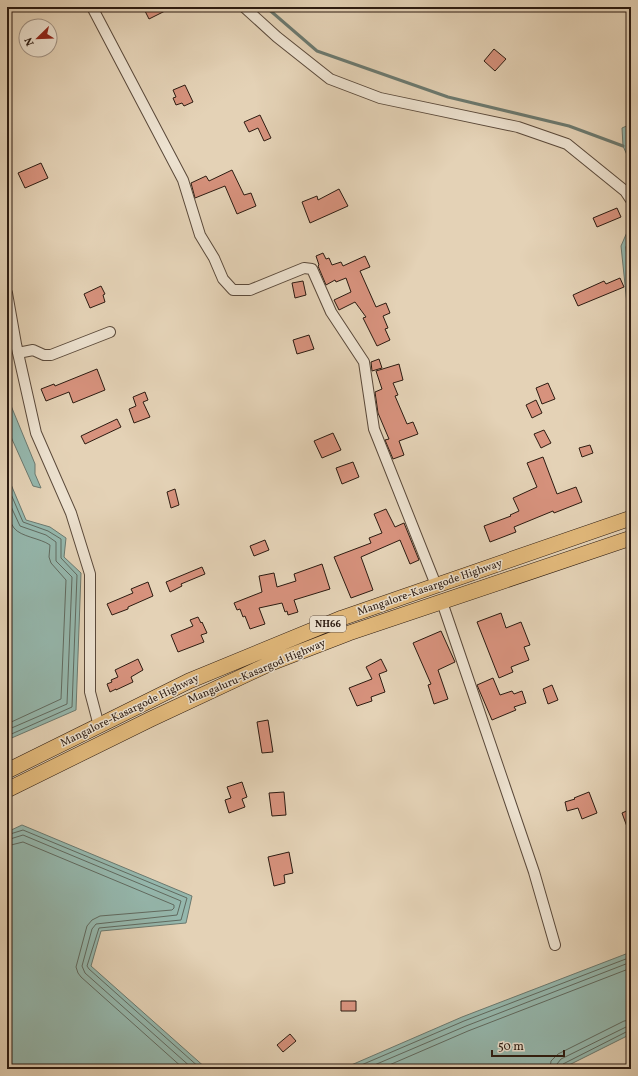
<svg xmlns="http://www.w3.org/2000/svg" width="638" height="1076" font-family="Vollkorn,serif">
	<style>
		.water { fill: #95b8ae; stroke: #6b796f }
		.lines { fill: none; stroke-linecap: round; stroke-linejoin: round }
		.shore { stroke: #606a60; stroke-width: 1 }
		.stream { stroke: #6b796f; stroke-width: 3 }
		.building { fill: #d7927d; stroke: #2c1b11 }
		.minor-casing { stroke: #5a493a; stroke-width: 12 }
		.highway-casing { stroke: #2c1b11; stroke-width: 16 }
		.minor { stroke: #ede2d0; stroke-width: 10 }
		.highway { stroke: #e2b97b; stroke-width: 15 }
		.labels { text-anchor: middle; dominant-baseline: central; stroke-width: 3; stroke-linejoin: round; paint-order: stroke }
		.shield { fill: #ede2d0; stroke: #66574a; stroke-width: 1 }
		.shield-label { font-size: 10px; font-weight: bold; fill: #2c1b11 }
		.street-label { font-size: 11px; fill: #2c1b11; stroke: #ede2d0 }
	</style>
	<rect width="100%" height="100%" fill="#e4d2b6"/>
	<filter id="stains"><feTurbulence type="fractalNoise" baseFrequency=".005" numOctaves="4"/><feColorMatrix values="0 0 0 0 .2 0 0 0 0 .09 0 0 0 0 .02 0 0 0 .5 -.17"/></filter>
	<radialGradient id="worn" r=".72"><stop offset=".6" stop-color="#630" stop-opacity="0"/><stop offset="1" stop-color="#630" stop-opacity=".3"/></radialGradient>
	<path class="water" d="M631,124V164L623,146L622,128Z
		M631,223V342L621,246Z
		M7,396L35,464V474L41,488L33,486L7,428Z
		M7,475L26,520L50,527L66,538L64,557L81,573L76,710L7,740Z
		M22,825L192,896L186,923L101,931L91,966L207,1069H7V832Z
		M631,952V1034L561,1069H342L462,1017Z"/>
	<g class="lines">
		<path class="shore" d="M631,233L626,247L631,302
			M7,485L23,522L48,531L61,539V558L77,575L72,707L7,736
			M7,498L20,526L46,535L56,542V561L72,577L67,704L7,730
			M7,513C9,518 11,524 14,528C21,537 40,538 50,545L49,557L51,563L66,580L61,699L7,724
			M7,835L23,830L187,898L181,920L99,928L87,966L89,969L201,1069
			M7,840L23,835L181,901L177,915L96,924L92,929L82,966L85,973L193,1069
			M7,846L23,842L174,905V908L172,910L100,916L92,920L87,926L76,967L78,973L81,977L184,1069
			M352,1069L464,1021L631,957
			M365,1069L466,1026L631,962
			M380,1069L468,1031L631,968
			M550,1069L551,1061L558,1054L624,1021L631,1020
			M556,1069L557,1064L561,1059L626,1027L631,1026
			M561,1069L563,1064L628,1031H631"/>
		<path class="stream" d="M266,7L317,51L448,97L569,126L623,146"/>
	</g>
	<path class="building" d="M143,7H173L149,19Z
		M494,49L506,59L495,71L484,61Z
		M185,85L193,102L184,106L182,103L176,105L173,98L176,97L173,90Z
		M260,115L271,138L264,141L258,128L249,132L244,122Z
		M41,163L48,178L25,188L18,173Z
		M232,170L244,195L251,193L256,206L237,214L225,186L195,198L191,183L206,176L209,181Z
		M339,189L348,206L310,223L302,202L317,196L318,200Z
		M617,208L621,217L597,227L593,218Z
		M323,253L326,259L329,258L332,265L341,262L343,266L365,256L370,267L360,271L376,307L386,303L390,313L383,316L388,328L385,329L390,340L377,346L363,318L366,317L355,302L339,310L334,300L351,292L346,278L336,282L335,280L326,285L318,266L319,265L316,256Z
		M620,278L624,287L578,306L573,295L604,281L606,284Z
		M303,281L306,295L295,298L292,283Z
		M101,286L105,294L103,295L105,302L90,308L84,294Z
		M309,335L314,349L297,354L293,340Z
		M379,359L382,368L372,371L371,362Z
		M399,364L403,380L393,383L398,395L395,396L407,424L413,422L418,434L399,441L404,455L393,459L385,440L389,439L378,413L375,392L382,389L376,371Z
		M97,369L105,390L73,403L69,392L46,401L41,389L54,384L55,386Z
		M548,383L555,399L542,404L536,388Z
		M145,392L148,400L143,402L150,417L134,423L129,409L136,406L133,397Z
		M536,400L542,413L532,418L526,405Z
		M117,419L121,427L85,444L81,436Z
		M544,430L551,443L541,448L534,434Z
		M333,433L341,450L322,458L314,441Z
		M590,445L593,453L582,457L579,448Z
		M543,457L557,494L576,487L582,502L554,513L553,511L514,527L516,532L490,542L484,526L511,516L510,515L519,511L513,498L537,487L527,463Z
		M353,462L359,477L342,484L336,468Z
		M175,489L179,505L171,508L167,492Z
		M386,509L395,527L404,523L419,560L410,564L400,540L361,557L373,590L351,598L334,557L371,543L369,538L382,533L374,514Z
		M265,540L269,550L254,556L250,546Z
		M322,564L330,589L294,600L298,612L288,615L287,611L285,612L282,603L259,608L265,624L250,629L245,616L243,617L240,609L237,610L234,603L262,592L259,576L274,573L277,587L296,581L294,574Z
		M202,567L205,574L181,584L182,586L170,592L166,582Z
		M148,582L153,596L128,607V609L112,615L107,604L133,593L131,589Z
		M501,613L506,628L521,622L530,645L524,647L529,660L511,667L513,672L499,678L477,622Z
		M198,617L201,623L202,622L207,633L201,635L204,642L178,652L171,635L193,626L190,620Z
		M441,631L455,662L438,670L448,699L434,704L428,685L431,684L413,643Z
		M138,659L143,670L131,677L133,682L116,690V689L110,692L107,684L112,682L111,680L118,677L115,670Z
		M381,659L387,671L379,674L385,692L371,697L372,701L357,706L349,688L372,679L366,667Z
		M493,678L500,695L512,691L514,694L522,691L526,703L514,707L516,710L492,720L477,685Z
		M552,685L558,700L548,704L543,689Z
		M268,720L273,752L262,753L257,722Z
		M242,782L247,797L242,799L245,807L229,813L225,800L231,798L227,787Z
		M284,792L286,815L272,816L269,793Z
		M589,792L597,813L582,819L578,808L567,811L565,802L575,799L574,798Z
		M631,809V835H630L622,813Z
		M289,852L293,873L284,875L285,883L274,886L268,857Z
		M341,1001H356V1011H341Z
		M290,1034L296,1041L283,1052L277,1045Z"/>
	<g class="lines">
		<g class="minor-casing">
			<path id="minor" d="M92,7L183,180L200,235L214,258L223,279L233,290H250L304,268L312,269L331,312L364,362L374,429L436,585
				M244,7L277,37L330,79L380,98L518,127L567,144L625,191L631,200
				M7,293L16,344L36,433L71,513L90,574V692L99,726
				M18,353L33,350L44,355H51L110,332
				M442,602L534,872L555,945"/>
		</g>
		<g class="highway-casing">
			<path id="highway" d="M7,771L189,681L342,618L631,518
				M7,790L151,719L271,663L349,633L631,538"/>
		</g>
		<use href="#minor" class="minor"/>
		<use href="#highway" class="highway"/>
	</g>
	<g class="labels">
		<rect class="shield" x="310" y="616" width="36" height="16" rx="3"/>
		<g class="shield-label">
			<text x="328" y="624">NH66</text>
		</g>
		<g class="street-label">
			<text transform="translate(430 588) rotate(-19)">Mangalore-Kasargode Highway</text>
			<text transform="translate(257 672) rotate(-23)">Mangaluru-Kasargod Highway</text>
			<text transform="translate(130 711) rotate(-26)">Mangalore-Kasargode Highway</text>
		</g>
	</g>
	<rect width="638" height="1076" fill="none" stroke="#e4d2b6" stroke-width="24"/>
	<rect x="8" y="8" width="622" height="1060" fill="none" stroke="#2c1b11" stroke-width="2"/>
	<rect x="12" y="12" width="614" height="1052" fill="none" stroke="#2c1b11"/>
	<g transform="translate(38 38) rotate(247)"><circle r="19" fill="#ede2d0" stroke="#a09284"/>
	<path d="M0-3L7 15L0 10L-7 15Z" fill="#8f2418"/>
	<text y="-6" font-size="11" font-weight="bold" text-anchor="middle" fill="#2c1b11">N</text>
	</g>
	<path d="M492 1050v6h72v-6" fill="none" stroke="#2c1b11" stroke-width="2"/>
	<text x="498" y="1050" font-size="12" fill="#2c1b11" stroke="#ede2d0" stroke-width="3" paint-order="stroke">50 m</text>
	<rect width="100%" height="100%" filter="url(#stains)"/>
	<rect width="100%" height="100%" fill="url(#worn)"/>
</svg>
